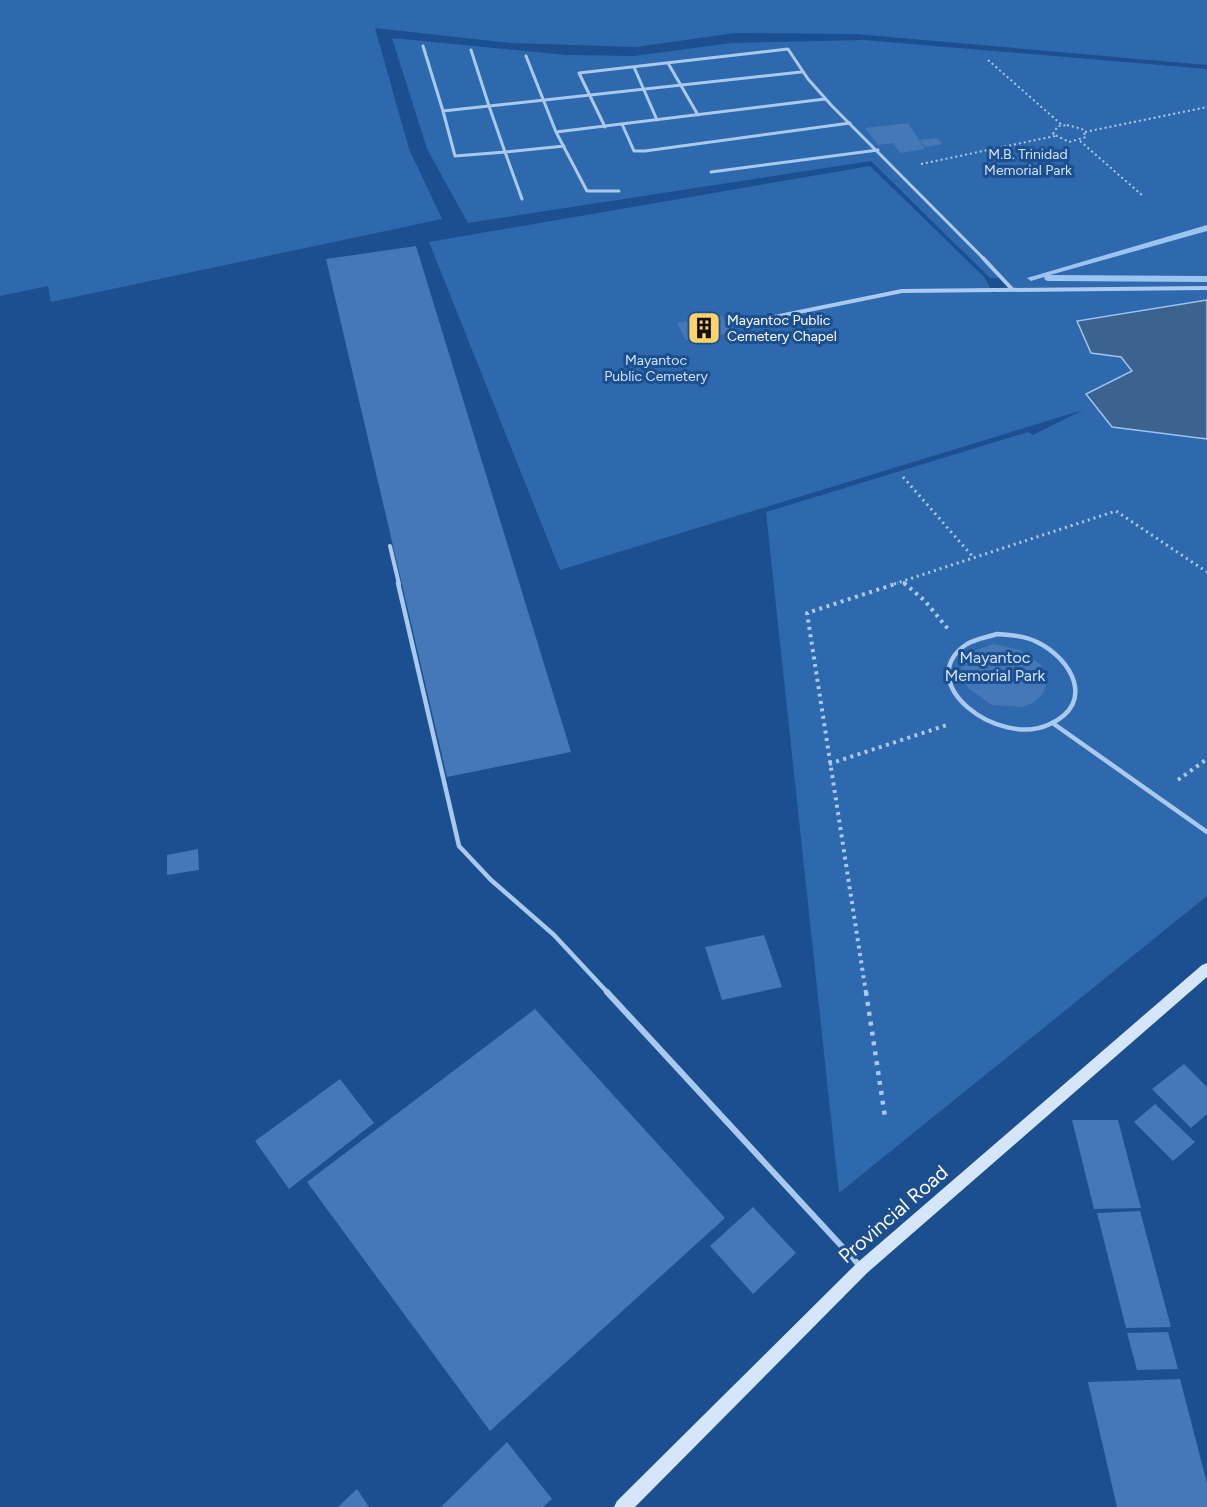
<svg xmlns="http://www.w3.org/2000/svg" width="1207" height="1507" font-family="Figtree,sans-serif">
	<style>
		.green { fill: #2e69ad }
		.water { fill: #3c6290; stroke: #9cc4f0; stroke-width: 1.5 }
		.lines { fill: none; stroke-linecap: round; stroke-linejoin: round }
		.stream { fill: #9cc4f0; fill-rule: evenodd }
		.building { fill: #4478b7 }
		.path-far3 { stroke: #a9c9ee; stroke-width: 2; stroke-dasharray: 2 3; stroke-linecap: butt }
		.path-far2 { stroke: #a9c9ee; stroke-width: 3; stroke-dasharray: 2 4; stroke-linecap: butt }
		.path-far1 { stroke: #a9c9ee; stroke-width: 4; stroke-dasharray: 3 4.5; stroke-linecap: butt }
		.path { stroke: #a9c9ee; stroke-width: 4.5; stroke-dasharray: 4 6; stroke-linecap: butt }
		.lane-far3 { stroke: #a9c9ee; stroke-width: 3 }
		.lane-far2 { stroke: #a9c9ee; stroke-width: 4 }
		.lane-far1 { stroke: #a9c9ee; stroke-width: 4.5 }
		.lane { stroke: #a9c9ee; stroke-width: 6 }
		.secondary { fill: #d6e6fa; fill-rule: evenodd }
		.labels { text-anchor: middle; dominant-baseline: central; stroke-width: 6; stroke-linejoin: round; paint-order: stroke }
		.far-park-label { font-size: 14px; fill: #cfe3fa; stroke: #1b4f8f }
		.far-poi-label { font-size: 14px; fill: #fff; stroke: #1b4f8f; text-anchor: start }
		.park-label { font-size: 16px; fill: #cfe3fa; stroke: #1b4f8f }
		.near-street-label { font-size: 20px; fill: #fff; stroke: #1b4f8f }
	</style>
	<rect width="100%" height="100%" fill="#1b4f8f"/>
	<path class="green" d="M0,0H1207V65L855,34L735,33L636,47L510,43L375,28L409,149L442,219L51,302L48,286L0,296Z
		M392,38L566,55L634,56L732,43L864,40L1207,69V300L1077,321L1091,353L1121,357L1132,371L1112,427L1207,439V896L839,1193L766,512L1028,432L1033,435L1083,410L560,570L429,242L870,166L985,278L993,293L1011,289L1002,278H990L871,161L468,223L427,149Z"/>
	<path class="water" d="M1207,300V439L1112,427L1086,394L1132,371L1121,357L1091,353L1077,321Z"/>
	<g class="lines">
		<path class="stream" d="M1207,225V231L1050,275L1207,276V282L1048,281L1045,280L1044,277L1031,281L1027,278Z"/>
	</g>
	<path class="building" d="M908,123L925,149L900,153L893,143L878,145L865,128Z
		M937,138L943,144L925,147L920,140Z
		M416,246L571,752L447,777L326,259Z
		M722,316L731,333L686,340L677,323Z
		M994,644L1020,650L1041,665L1046,675V686L1042,695L1033,703L1021,707L992,705L969,689L963,680L961,669L964,660L971,652Z
		M198,849L199,870L167,875V855Z
		M764,935L782,987L722,1000L705,947Z
		M535,1009L725,1218L490,1431L307,1182Z
		M1184,1064L1207,1087V1114L1191,1128L1152,1089Z
		M340,1079L374,1123L289,1189L255,1141Z
		M1155,1104L1195,1142L1173,1161L1134,1122Z
		M1072,1120H1118L1141,1208L1094,1209Z
		M753,1207L796,1253L753,1294L710,1246Z
		M1140,1211L1171,1327L1126,1328L1097,1213Z
		M1168,1332L1178,1369L1137,1370L1127,1333Z
		M1180,1379L1207,1483V1507H1117L1088,1382Z
		M507,1442L552,1499L543,1507H441Z
		M357,1489L369,1507H338Z"/>
	<g class="lines">
		<path class="path-far3" d="M988,60L1062,125
			M1067,125L1082,129L1086,137L1069,142L1053,134L1058,126Z
			M1085,132L1207,107
			M1080,141L1143,196
			M921,164L1055,136"/>
		<path class="path-far2" d="M903,477L974,558
			M903,582L906,584
			M894,584L1116,511L1207,572"/>
		<path class="path-far1" d="M904,583L925,601L948,629
			M829,764L950,724
			M1178,780L1207,759
			M866,993L807,613L898,583"/>
		<path class="path" d="M866,992L885,1117"/>
		<path class="lane-far3" d="M423,46L443,111
			M471,50L489,106L801,72
			M526,56L556,132L587,191H619
			M668,63L698,115
			M634,67L657,120
			M489,106L505,152L455,156L443,111Z
			M622,124L634,151H645L850,123
			M605,127L579,73L788,49L808,79L832,106L984,259
			M556,132L825,99
			M505,152L522,199
			M505,152L564,146
			M711,172L878,150"/>
		<path class="lane-far2" d="M983,258L1012,289
			M750,322L902,291L1207,288
			M390,546L399,584"/>
		<path class="lane-far1" d="M398,583L459,846L491,880L554,935L608,993
			M997,634C1011,635 1025,636 1037,642C1072,659 1096,703 1050,724C999,749 910,682 967,644C975,639 988,637 997,634Z
			M1054,724L1207,832"/>
		<path class="lane" d="M607,992L860,1266"/>
		<path class="secondary" d="M1207,963V977L867,1273L635,1507H614L617,1501L857,1263L1202,965Z"/>
	</g>
	<defs>
		<g id="building-square" transform="scale(1.725)"><rect x="-9" y="-9" width="18" height="18" rx="4" fill="#ffd166" stroke="#1b4f8f"/><path d="M-4-6H4V6H1V3H-1V6H-4ZM-2.5-4.3h1.7v1.8h-1.7ZM.8-4.3h1.7v1.8H.8ZM-2.5-1h1.7V.8h-1.7ZM.8-1h1.7V.8H.8Z" fill="#111"/></g>
	</defs>
	<g fill-rule="evenodd">
		<use href="#building-square" x="704" y="328"/>
	</g>
	<g class="labels">
		<g class="far-park-label">
			<text x="1028" y="154">M.B. Trinidad<tspan x="1028" dy="16">Memorial Park</tspan></text>
			<text x="656" y="360">Mayantoc<tspan x="656" dy="16">Public Cemetery</tspan></text>
		</g>
		<g class="far-poi-label">
			<text x="727" y="320">Mayantoc Public<tspan x="727" dy="16">Cemetery Chapel</tspan></text>
		</g>
		<g class="park-label">
			<text x="995" y="657">Mayantoc<tspan x="995" dy="18">Memorial Park</tspan></text>
		</g>
		<g class="near-street-label">
			<text transform="translate(893 1214) rotate(-41)">Provincial Road</text>
		</g>
	</g>
</svg>
